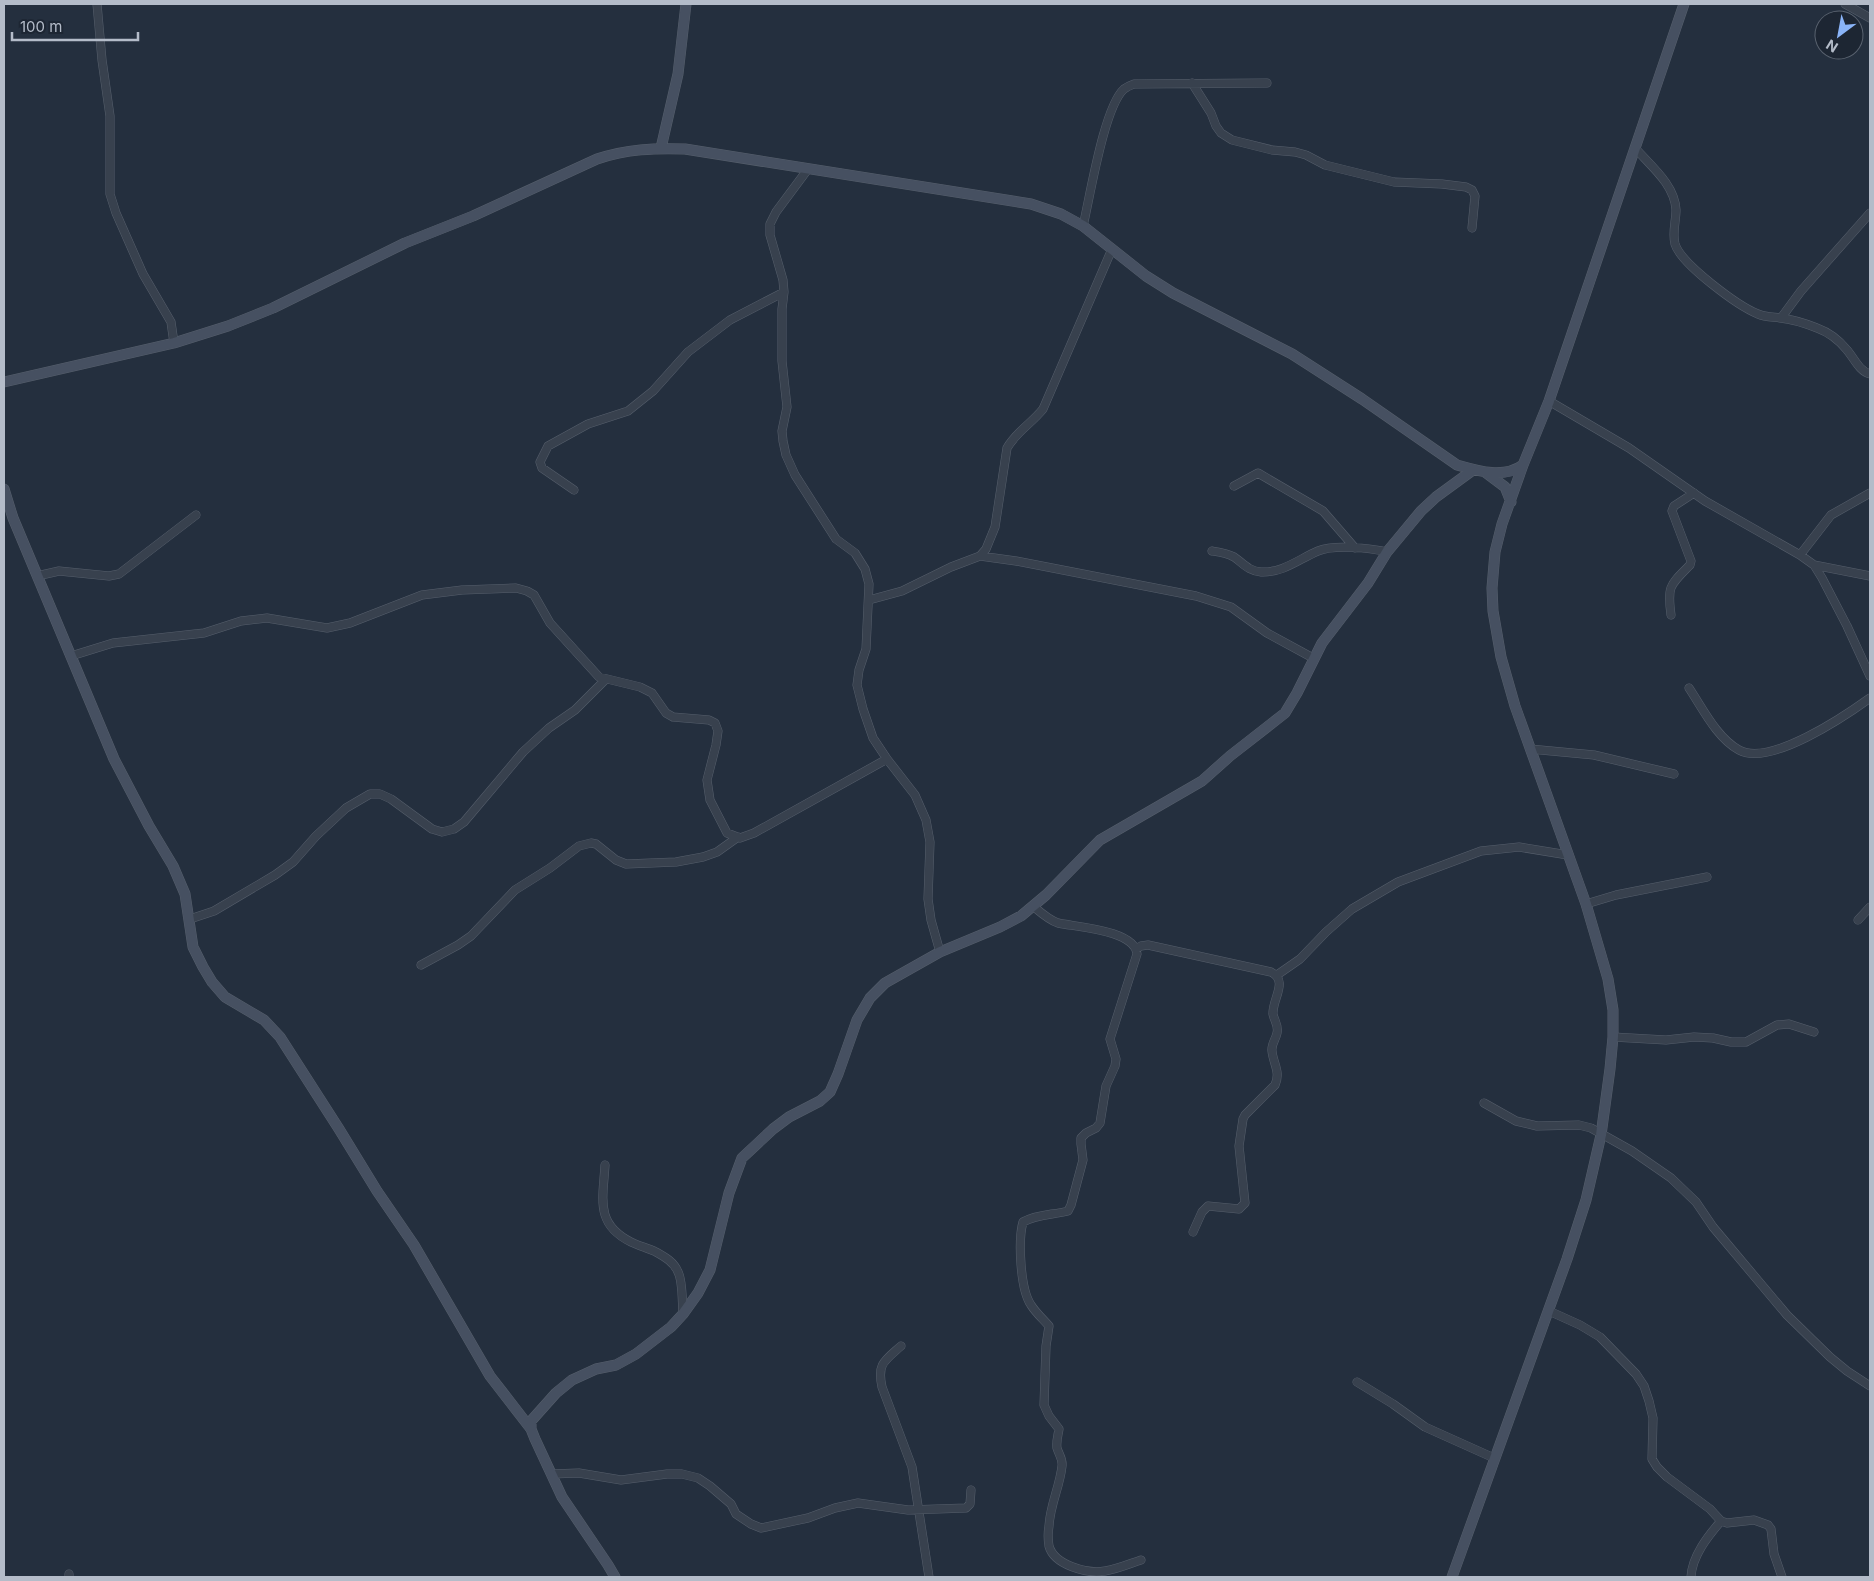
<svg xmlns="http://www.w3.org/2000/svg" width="1874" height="1581" font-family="Inter,sans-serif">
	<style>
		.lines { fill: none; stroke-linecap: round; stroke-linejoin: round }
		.street-casing { stroke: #565f6c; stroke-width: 9 }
		.secondary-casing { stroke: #565f6c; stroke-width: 11 }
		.street { stroke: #38414e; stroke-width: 8 }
		.secondary { stroke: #465061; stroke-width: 10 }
	</style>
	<rect width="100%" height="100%" fill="#242f3e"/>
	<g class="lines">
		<g class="street-casing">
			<path id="street" d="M97,4L102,60L110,116V194L116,213L143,274L171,322L174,343
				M1845,4L1870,18
				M1192,83L1211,113L1216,126L1221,133L1232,140L1272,150L1295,152L1306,155L1325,165L1394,182L1442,184L1466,187L1472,190L1475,196L1472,228
				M1635,148C1651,166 1675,185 1676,210C1676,221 1672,233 1675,244C1681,264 1738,306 1758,314C1765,317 1773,317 1780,318C1790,319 1807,324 1817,328C1828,332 1839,340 1847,350C1854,358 1859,371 1870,374
				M808,169L776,212L770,224V235L783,280L784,292L782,309V361L787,407L782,431L783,441L786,455L795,475L836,539L855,553L865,569L869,584L866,649L859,670L857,685L863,709L873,738L887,759L915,795L926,820L930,842L928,899L931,920L940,952
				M1083,226C1090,197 1104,107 1124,89C1127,87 1131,85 1134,84L1267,83
				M1781,318L1801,291L1870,213
				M1549,401L1629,448L1705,501L1800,555L1814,565L1822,578L1847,626L1870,676
				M1234,486L1258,473L1323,511L1355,548
				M574,490L542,468L540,462L548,446L588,424L628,411L653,391L688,352L730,320L784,292
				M1212,551C1219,552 1227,553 1234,557C1243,563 1248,571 1261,572C1283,573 1299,559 1318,551C1334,544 1370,548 1387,552
				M1800,555L1831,515L1870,493
				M980,556L1016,561L1196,596L1231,607L1267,633L1313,658
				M1814,565L1870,576
				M37,576L59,571L109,576L119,574L196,515
				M869,600L902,591L951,567L980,556L986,549L995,527L1007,448C1016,432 1032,423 1043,409L1112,249
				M1671,615C1667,586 1670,585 1690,565L1691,561L1672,511L1674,506L1694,493
				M71,656L113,643L204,633L241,621L267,618L327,628L350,623L422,595L462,590L516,588L527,591L534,595L550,623L599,677L640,687L652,693L666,713L673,717L709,720L715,723L718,731L716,745L707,780L710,800L727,833L740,838L754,833L887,759
				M1689,688C1703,709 1717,738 1739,750C1770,767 1845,716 1870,698
				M1530,749L1594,755L1674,774
				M1586,904L1616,895L1707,877
				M1033,906C1040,912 1049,920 1058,923C1076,927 1135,930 1137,954L1110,1039L1116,1059L1115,1066L1106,1086L1100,1123L1096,1128L1086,1133L1081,1138V1144L1083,1160L1071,1205L1068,1211C1053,1215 1037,1214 1023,1222C1018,1240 1020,1289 1031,1305C1036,1313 1043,1319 1049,1326L1046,1346L1044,1405L1049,1416L1059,1429C1058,1436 1056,1441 1057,1448C1059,1455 1063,1459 1062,1466C1060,1486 1050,1505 1049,1526C1048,1532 1048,1540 1049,1546C1054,1565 1087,1574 1105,1571C1118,1569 1129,1564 1141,1560
				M190,919L214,911L275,875L293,862L316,836L346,808L370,794H380L391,799L432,829L442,832L454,829L464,822L523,752L549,728L575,710L606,679
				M1858,920L1870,907
				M1136,949L1141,946L1148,945L1271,972C1289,981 1272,999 1273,1014C1274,1020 1279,1026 1277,1033C1276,1039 1271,1044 1272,1051C1273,1063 1281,1072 1275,1085L1245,1115L1243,1119L1239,1146L1245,1203L1239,1209L1208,1206L1202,1212L1193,1232
				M421,965L458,945L471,936L515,890L550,868L579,846L591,843L596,844L616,860L626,864L676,862L703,857L717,852L738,837
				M1277,975L1300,959L1326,932L1352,909L1398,882L1481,851L1519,847L1568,855
				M1613,1037L1666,1040L1694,1037L1713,1038L1731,1042H1746L1777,1025L1789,1024L1814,1032
				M1484,1103L1516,1121L1537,1126L1579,1125L1591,1128L1632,1151L1671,1178L1696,1202L1713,1227L1787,1315L1830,1357L1847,1371L1870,1386
				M605,1165C603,1199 595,1224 631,1242C639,1246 648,1248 656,1252C665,1257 674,1262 678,1272C683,1281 682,1303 683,1314
				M1549,1311L1580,1325L1600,1337L1636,1374L1644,1386L1649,1401L1653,1418L1652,1459L1657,1467L1667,1477L1710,1509L1721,1521L1727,1523L1754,1520L1768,1525L1771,1529L1774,1554L1782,1577
				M901,1346C884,1361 877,1364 882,1387L912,1467L929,1577
				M1357,1382L1393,1404L1425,1427L1494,1458
				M551,1474L579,1473L621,1480L667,1474H682L698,1478L710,1486L731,1504L736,1514L751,1524L761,1528L808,1518L835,1508L858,1503L908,1510L966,1508L970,1504L971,1490
				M69,1574V1577
				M1691,1577C1692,1556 1708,1536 1721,1521"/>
		</g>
		<g class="secondary-casing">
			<path id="secondary" d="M661,148L678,74L686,4
				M4,382L174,343L228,326L273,308L405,243L473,216L597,159C627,149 654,148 685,149L1031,204L1061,214L1083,226L1146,276L1173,293L1292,354L1362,399L1457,465C1478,471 1504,479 1523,465
				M1485,472L1505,487L1511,502
				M4,489L13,518L114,759L149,826L173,866L185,894L193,947L203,967L212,982L225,997L264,1020L280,1037L339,1129L377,1191L414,1245L490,1376L531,1429
				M615,1577L608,1565L562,1497L535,1439L531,1429V1421L556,1393L572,1380L596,1369L616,1365L636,1354L671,1327L683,1314L698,1293L710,1270L729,1193L742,1158L773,1129L789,1117L820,1101L830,1092L838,1074L857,1020L870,998L885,983L940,952L1000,927L1021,916L1046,895L1100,840L1202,781L1230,756L1285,713L1297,693L1322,643L1368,583L1387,552L1421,511L1436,497L1473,470
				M1452,1577L1567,1259L1586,1200L1601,1135L1610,1069L1613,1037V1010L1608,979L1586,904L1515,706L1501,657L1493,611L1492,588L1495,552L1502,524L1523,465L1549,401L1684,4"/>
		</g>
		<use href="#street" class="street"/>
		<use href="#secondary" class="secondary"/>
	</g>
	<rect width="1874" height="1581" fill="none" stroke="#b4bcc9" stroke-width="10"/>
	<g transform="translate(1839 35) rotate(212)"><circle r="24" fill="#1d2633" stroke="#59626f"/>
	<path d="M0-4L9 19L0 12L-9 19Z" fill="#8ab4f8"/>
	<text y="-8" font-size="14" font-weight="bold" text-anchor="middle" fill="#b4bcc9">N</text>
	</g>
	<path d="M12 32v8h126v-8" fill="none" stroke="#b4bcc9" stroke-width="2.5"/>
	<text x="20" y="32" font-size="15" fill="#b4bcc9" stroke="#1d2633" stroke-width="4" paint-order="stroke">100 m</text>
</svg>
